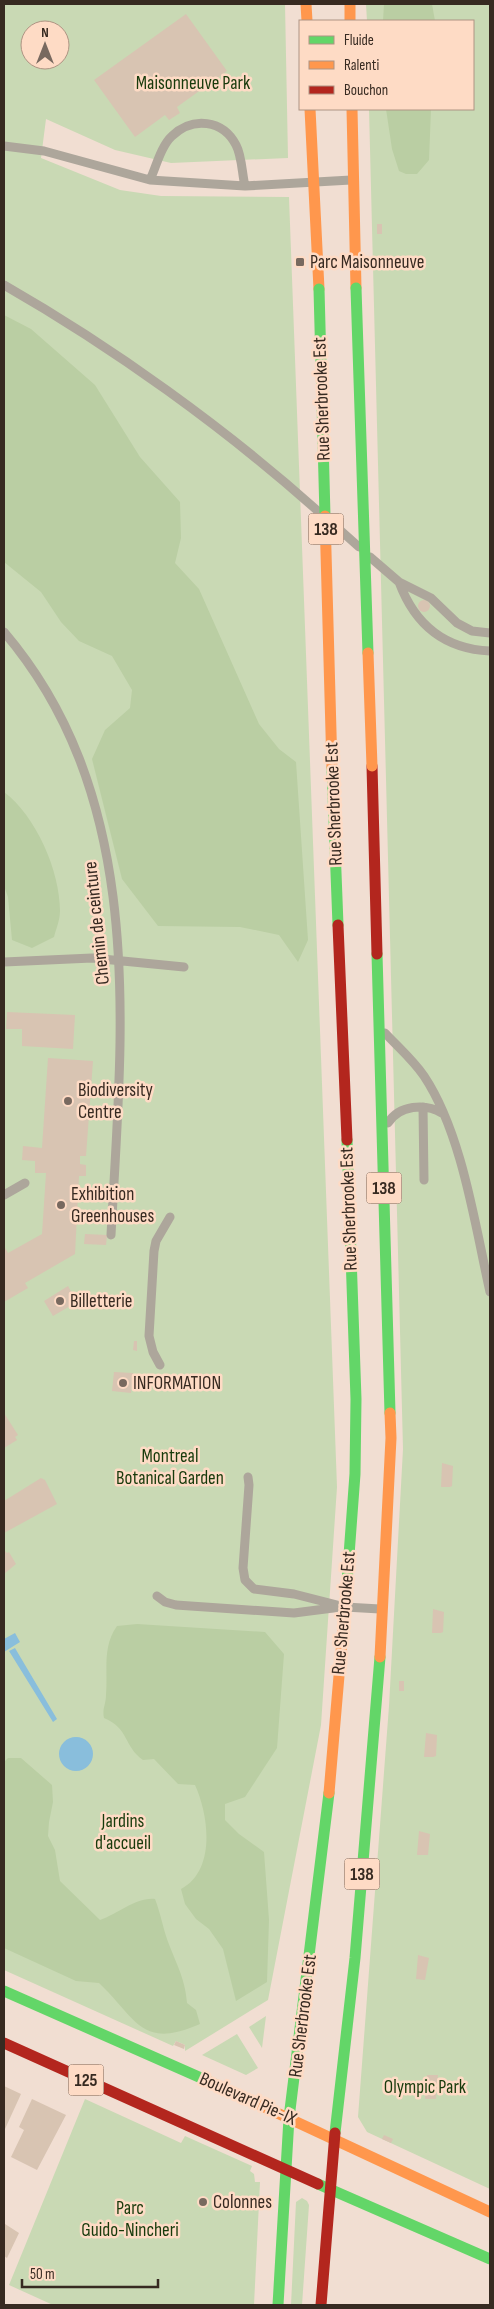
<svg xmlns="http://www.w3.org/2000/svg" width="494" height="2309" font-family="'Sofia Sans Condensed',sans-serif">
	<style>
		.green { fill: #c9d9b4; fill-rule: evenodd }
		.forest { fill: #bacea3 }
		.water { fill: #89bedc }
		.building { fill: #d8c4b2 }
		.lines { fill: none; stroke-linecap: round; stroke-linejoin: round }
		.lane { stroke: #ada69b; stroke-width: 9 }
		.fast { stroke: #63d668; stroke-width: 11 }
		.slow { stroke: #ff974d; stroke-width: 11 }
		.jam { stroke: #b3261e; stroke-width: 11 }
		.fast-bridge { stroke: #63d668; stroke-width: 11 }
		.slow-bridge { stroke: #ff974d; stroke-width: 11 }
		.poi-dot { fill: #78695f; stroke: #fedbc5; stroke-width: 2 }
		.labels { text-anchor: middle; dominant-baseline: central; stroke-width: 5; stroke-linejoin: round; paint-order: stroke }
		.shield { fill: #fedbc5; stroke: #735f52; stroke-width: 1 }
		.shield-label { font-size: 18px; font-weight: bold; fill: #372a21 }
		.park-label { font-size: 19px; fill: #173a0b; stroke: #fedbc5 }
		.poi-label { font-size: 19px; fill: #372a21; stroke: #fedbc5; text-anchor: start }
		.street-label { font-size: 19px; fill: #372a21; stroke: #fedbc5 }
	</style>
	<rect width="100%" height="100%" fill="#f1ded2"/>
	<path class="green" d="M4,4H285L288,158L171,163L115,150L46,119L41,158L120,190L161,196L289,197L337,1487L321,1725L268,2000L185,2051V2045L176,2041L173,2046L4,1970ZM30,30H60V60H30Z
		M366,4H490V2189L367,2132L358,2117L389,1706L403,1449L369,109H473V21H367Z
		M266,2016L262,2048L249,2027Z
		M237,2034L258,2068L246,2075L202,2055Z
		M85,2099L181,2143L185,2136L252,2166L250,2171L254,2174L255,2182H260L254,2305H53L9,2285Z
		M302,2198L307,2201L309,2205L302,2305H291L296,2202Z"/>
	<path class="forest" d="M384,4H432L435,21H383Z
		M386,109H431L429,160L417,174H406L399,171L392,149Z
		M4,315L31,329L95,385L140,457L180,502L181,538L175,563L199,589L259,724L279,749L296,762L308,940L298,962L279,935L240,927L158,926L122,879L92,759L105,730L130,708L132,690L112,656L79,641L61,622L41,592L4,562Z
		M4,792C36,816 60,871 60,911C60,920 56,929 54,937L32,948L12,940L8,897L4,886Z
		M137,1624L265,1632L284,1654L277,1748L245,1797L225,1804V1820L239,1834L264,1852L269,1920L267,1982L236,2001L223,1949L209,1929L196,1919L185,1904L181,1889C216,1870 209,1816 195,1785L178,1784L154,1759L143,1760C124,1747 129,1728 104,1718C102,1709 106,1704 106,1695C108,1670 102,1647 117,1626Z
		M8,1758H21L52,1785L53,1802L49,1822L48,1836L55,1850L60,1881L100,1920C118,1914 136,1897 155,1899C160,1912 162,1923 166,1936C174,1960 185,1976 187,2003L196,2010L200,2024C141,2050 137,2019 99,1983L76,1981L4,1948V1762Z"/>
	<path class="water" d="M15,1633L20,1642L4,1652V1639Z
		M15,1648L57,1719L53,1722L9,1651Z
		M59 1754a17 17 0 1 1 34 0a17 17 0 1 1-34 0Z"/>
	<path class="building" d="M186,14L227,71L177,107L180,113L169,120L165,115L135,137L94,80Z
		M377,224H382V234H377Z
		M418 606a6 6 0 1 1 12 0a6 6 0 1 1-12 0Z
		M7,1012L75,1015L73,1049L22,1046V1029H6Z
		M48,1058L93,1061L86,1156H80V1164L86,1165V1176H79L75,1254L25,1283L28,1288L4,1302V1246L8,1253L42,1234L46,1173H35V1161L22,1160L23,1146L42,1148Z
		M85,1234L107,1235L106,1245L84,1244Z
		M68,1286L77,1302L53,1316L44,1301Z
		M134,1341H137V1351L133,1350Z
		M114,1372L133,1373L131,1393L112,1391Z
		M4,1413L18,1435L15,1437L17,1440L4,1448Z
		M442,1463L453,1466L452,1486L450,1487H441Z
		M41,1478L45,1480L57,1504L4,1533V1501Z
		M5,1551L7,1553L9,1552L16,1564L4,1574Z
		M433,1609L444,1612L443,1632L441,1633H432Z
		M399,1681H404V1691H399Z
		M426,1733L437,1735L436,1756L433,1757H424Z
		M419,1831L430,1834L428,1855H417Z
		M418,1955L429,1958L425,1980L416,1979Z
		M176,2041L185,2045L184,2049L174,2045Z
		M427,2075H438L436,2099H425Z
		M4,2086L21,2094L5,2129L4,2128Z
		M32,2099L66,2115L37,2170L11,2157L24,2130L19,2127Z
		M384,2135L393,2139L391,2143L382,2139Z
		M5,2224L19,2233L7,2258L4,2256Z"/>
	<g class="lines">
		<path class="lane" d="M4,146L44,151L150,180L245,186L351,180
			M150,180C156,167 161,146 172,136C193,116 223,120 236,145C242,156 242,174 245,186
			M4,285C114,348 225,428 319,512
			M331,522L359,547
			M370,557L399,582L431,598L457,623L472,631L490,633
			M399,582C415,625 444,649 490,651
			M4,632C148,801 122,1030 111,1235
			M4,962L92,958L184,967
			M385,1033C398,1047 413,1060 424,1076C462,1133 475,1225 490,1292
			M423,1107L424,1180
			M388,1123C399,1105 425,1103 442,1113
			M4,1195L25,1183
			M160,1365L153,1352L149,1336L154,1251L156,1241L170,1217
			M248,1477L249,1485L243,1568L245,1580L254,1589L294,1594L345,1607L380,1609
			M157,1596L165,1602L176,1605L294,1613L341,1607"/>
		<path class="fast" d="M332,768L338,925
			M377,954L390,1413
			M347,1140L356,1399L355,1474L347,1582
			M4,1991L217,2085
			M335,2133L355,1958L380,1657
			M318,2184L490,2259
			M278,2305L289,2118L329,1793"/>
		<path class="slow" d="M306,4L307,21
			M350,4V21
			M310,109L319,289
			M352,109L356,288
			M380,1657L391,1438L390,1413
			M329,1793L347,1582
			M217,2085L490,2212"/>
		<path class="jam" d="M372,766L377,954
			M338,925L347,1140
			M4,2043L318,2184
			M321,2305L335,2133"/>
		<path class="fast-bridge" d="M356,288L368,653
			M319,289L325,516"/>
		<path class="slow-bridge" d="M325,516L332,768
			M368,653L372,766"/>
	</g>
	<g class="poi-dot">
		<rect x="295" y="257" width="10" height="10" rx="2.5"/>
		<circle cx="68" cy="1101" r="5"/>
		<circle cx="61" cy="1205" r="5"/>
		<circle cx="60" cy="1301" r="5"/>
		<circle cx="123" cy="1383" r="5"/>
		<circle cx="203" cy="2202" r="5"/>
	</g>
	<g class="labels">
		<g class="shield">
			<rect x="308.5" y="513.5" width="35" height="31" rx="4"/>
			<rect x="366.5" y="1172.5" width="35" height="31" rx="4"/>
			<rect x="344.5" y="1858.5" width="35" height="31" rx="4"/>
			<rect x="68.5" y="2064.5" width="35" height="31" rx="4"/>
		</g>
		<g class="shield-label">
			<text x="326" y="529">138</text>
			<text x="384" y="1188">138</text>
			<text x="362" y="1874">138</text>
			<text x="86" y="2080">125</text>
		</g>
		<g class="park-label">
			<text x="193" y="83">Maisonneuve Park</text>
			<text x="170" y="1456">Montreal<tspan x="170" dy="22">Botanical Garden</tspan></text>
			<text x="123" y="1821">Jardins<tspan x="123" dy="22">d'accueil</tspan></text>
			<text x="425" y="2087">Olympic Park</text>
			<text x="130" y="2208">Parc<tspan x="130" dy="22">Guido-Nincheri</tspan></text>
		</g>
		<g class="poi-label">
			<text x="310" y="262">Parc Maisonneuve</text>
			<text x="78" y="1090">Biodiversity<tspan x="78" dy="22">Centre</tspan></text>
			<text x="71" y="1194">Exhibition<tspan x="71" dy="22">Greenhouses</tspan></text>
			<text x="70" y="1301">Billetterie</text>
			<text x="133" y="1383">INFORMATION</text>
			<text x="213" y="2202">Colonnes</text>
		</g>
		<g class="street-label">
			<text transform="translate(322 399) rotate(-92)">Rue Sherbrooke Est</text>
			<text transform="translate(334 804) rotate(-92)">Rue Sherbrooke Est</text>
			<text transform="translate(97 923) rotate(-96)">Chemin de ceinture</text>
			<text transform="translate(349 1209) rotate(-92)">Rue Sherbrooke Est</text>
			<text transform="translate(344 1613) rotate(-85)">Rue Sherbrooke Est</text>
			<text transform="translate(303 2016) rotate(-83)">Rue Sherbrooke Est</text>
			<text transform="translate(248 2099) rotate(24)">Boulevard Pie-IX</text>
		</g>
	</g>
	<rect width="494" height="2309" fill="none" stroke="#372a21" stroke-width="10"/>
	<rect x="299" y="20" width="175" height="90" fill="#fedbc5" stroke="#ae9483"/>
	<rect x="309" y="36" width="25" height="8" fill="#63d668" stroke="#ae9483"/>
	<text x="344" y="45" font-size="15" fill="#372a21">Fluide</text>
	<rect x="309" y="61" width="25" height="8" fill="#ff974d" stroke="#ae9483"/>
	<text x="344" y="70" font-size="15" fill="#372a21">Ralenti</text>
	<rect x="309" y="86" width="25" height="8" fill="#b3261e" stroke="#ae9483"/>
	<text x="344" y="95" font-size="15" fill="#372a21">Bouchon</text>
	<g transform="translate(45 45)"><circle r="24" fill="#fedbc5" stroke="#ae9483"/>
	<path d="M0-4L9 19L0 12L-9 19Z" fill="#78695f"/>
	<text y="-8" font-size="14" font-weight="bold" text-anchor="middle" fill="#372a21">N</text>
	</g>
	<path d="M22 2279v8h136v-8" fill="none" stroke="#372a21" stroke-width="2.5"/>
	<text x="30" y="2279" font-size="15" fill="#372a21" stroke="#fedbc5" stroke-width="4" paint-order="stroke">50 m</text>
</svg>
